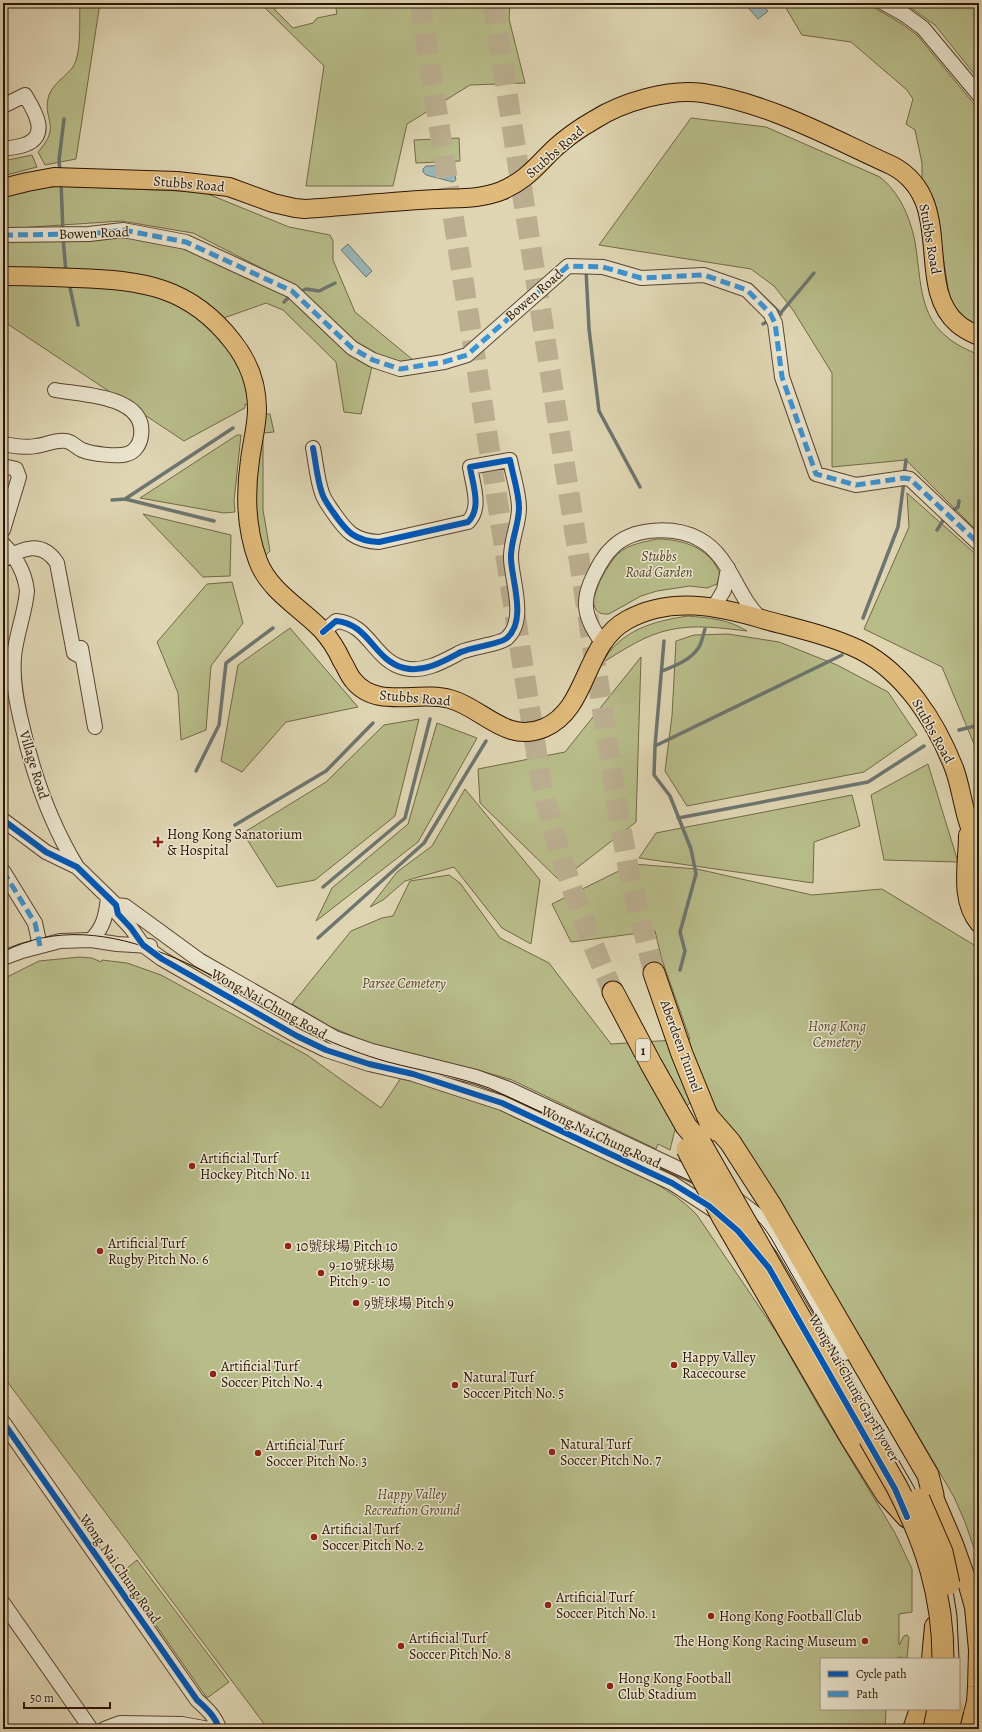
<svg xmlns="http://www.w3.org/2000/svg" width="982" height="1732" font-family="Alegreya,'Noto Serif TC',serif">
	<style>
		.green { fill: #b7bc89; stroke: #726846 }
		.water { fill: #98b6b7; stroke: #6d756f }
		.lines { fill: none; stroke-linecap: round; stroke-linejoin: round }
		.stream { stroke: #6d756f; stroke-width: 3.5 }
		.highway-tunnel { stroke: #bbae90; stroke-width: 21; stroke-dasharray: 21 10; stroke-linecap: butt }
		.minor-casing { stroke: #59442e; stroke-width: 16 }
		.major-casing { stroke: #2c1402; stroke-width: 20 }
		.highway-casing { stroke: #2c1402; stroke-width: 23 }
		.minor { stroke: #eae4ce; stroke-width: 14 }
		.major { stroke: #e0ba7a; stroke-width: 18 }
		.highway { stroke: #e0ba7a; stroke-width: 21 }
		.tram { stroke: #2c1402; stroke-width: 1 }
		.highway-bridge-casing { stroke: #2c1402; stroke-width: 23; stroke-linecap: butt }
		.highway-bridge { stroke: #e0ba7a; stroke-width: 21 }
		.quiet { stroke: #3c93d1; stroke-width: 5; stroke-dasharray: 10 5; stroke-linecap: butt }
		.cycleway-casing { stroke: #eae4ce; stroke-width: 8 }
		.cycleway { stroke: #0057b8; stroke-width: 6 }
		.poi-dot { fill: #8f2418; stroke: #eae4ce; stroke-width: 1.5 }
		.labels { text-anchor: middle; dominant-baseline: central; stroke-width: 3; stroke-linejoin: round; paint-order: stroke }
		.shield { fill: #eae4ce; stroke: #65523f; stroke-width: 1 }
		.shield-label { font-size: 13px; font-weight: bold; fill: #2c1402 }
		.street-label { font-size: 14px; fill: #2c1402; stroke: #eae4ce }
		.park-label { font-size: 14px; font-style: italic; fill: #56462a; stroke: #eae4ce }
		.poi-label { font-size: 14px; fill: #2c1402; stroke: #eae4ce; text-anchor: start }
	</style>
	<rect width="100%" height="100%" fill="#dfd5b3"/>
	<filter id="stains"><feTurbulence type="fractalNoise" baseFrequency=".005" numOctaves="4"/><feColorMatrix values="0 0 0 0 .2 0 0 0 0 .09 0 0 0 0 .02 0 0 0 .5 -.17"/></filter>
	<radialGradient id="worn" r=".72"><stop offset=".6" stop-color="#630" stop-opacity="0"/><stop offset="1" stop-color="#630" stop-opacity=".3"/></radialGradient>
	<path class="green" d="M80,3H100L76,159L45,165L38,152C63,124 41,120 49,95C53,84 66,76 73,67C82,52 79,21 80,3Z
		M260,3H274L275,10L293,28L313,23L317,18L337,14L335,3H510L509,19L525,83L470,85L407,124L393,186H306L324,66Z
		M783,3H866L899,22L917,35L979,110V326L963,317L954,306L949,294L937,219L922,184V163L915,130L906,124L913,99L907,90L851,42L802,35Z
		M904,3H979V80L935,25Z
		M691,118L766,127L880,177C896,190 905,207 911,226C923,262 913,311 947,337C956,345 968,350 979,355V533L906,460L832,467V373L793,310L774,286L751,269L599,245Z
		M459,138L460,161L416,163L414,140Z
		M32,155L37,167L3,176V161Z
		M59,186L203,192L289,227L330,235L333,241V260L355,312L413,360L399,362L377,356L354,341L298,287L193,233L121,221L3,229V213L8,193Z
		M123,233L186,245L296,299L372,366L361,414L344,412L336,362L283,310L266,303L221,319L191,299L3,273V240Z
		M3,282L108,284L162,294L197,315L234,349L249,390L248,405L245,404V408L184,441L3,321Z
		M261,414H270L274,432L263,433V510L270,551L264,557L254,521Z
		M237,435H241L234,501L235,512L224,513L140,498Z
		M907,493L979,557V756L942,667L864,629L909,527Z
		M143,514L231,535L230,576L203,577Z
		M657,539C683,539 710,548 720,574L717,584L707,588L690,586L657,591L641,596L609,614C575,617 608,562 619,553C629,544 644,542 657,539Z
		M232,582L243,623L211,666L206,730L181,740L178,693L157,642L207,584Z
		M688,616C709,618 728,619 747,631C721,628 694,624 669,630C645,635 623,650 602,663C620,630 654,621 688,616Z
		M290,628L358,707L286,722L242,772L221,761L238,665Z
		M728,634L779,642L837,665L888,692L917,735L864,772L687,806L665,771L672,716L676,641L694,635Z
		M641,657L636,822L560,881L480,803L478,769L565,752Z
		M419,719L395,816L315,880L277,887L243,833L326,782L384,725Z
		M437,723L477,738L418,842L316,921L332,888L408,824Z
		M928,764L958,862L884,860L871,795Z
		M465,789L540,880L531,944L502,928L454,867L405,881L383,900L370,907L397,872L432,846Z
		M852,795L860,826L814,842L813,883L639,858L656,833Z
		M633,864L697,869L812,895L882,889L979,948V1563L965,1522L954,1497L861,1338L847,1329L713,1113L717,1110L707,1091C678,1108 678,1118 670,1150L658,1144L656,1149L512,1080L478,1070L371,1044L331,1027L292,1004L351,931L382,918L393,916L410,881L449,875L460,883L500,938L549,963L611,1044L690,1039L662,960L655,931L571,942L552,904Z
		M80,957L92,958L101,962L102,960L127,963L161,975L307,1055L381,1108L403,1075L493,1106L640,1175C661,1186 681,1198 697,1215L777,1333L819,1407L895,1533L912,1569V1612L899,1614V1645L904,1636L907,1635L909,1638L907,1658L898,1657L897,1659H821V1709H886L885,1729H268L3,1376V979L39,961Z
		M137,1560L229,1682L207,1698L120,1574Z"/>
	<path class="water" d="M744,3H760L768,11L758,19Z
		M453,165L456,180L453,182L426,175L423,172V169L426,166Z
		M348,244L372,271L366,277L341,250Z"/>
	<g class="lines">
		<path class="stream" d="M60,172L59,160L64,119
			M61,182L63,232
			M63,238L66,272
			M586,270L589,329L599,411L640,487
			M69,283L78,325
			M749,284L752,286L781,314
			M299,292L306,289L319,291L335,283
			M284,302L291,295
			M779,315L814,273
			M763,324L770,320
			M904,475L906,460
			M125,499L233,428
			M112,500L125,499L214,521
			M951,512L958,507L959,501
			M937,530L946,516
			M863,618L898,527L904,481
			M664,641L655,746L654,775L670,796L691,849L696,874L680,932L685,951L680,970
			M662,671C675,666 691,660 699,647C702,642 703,635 705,629
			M959,730L979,725
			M655,746L842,655
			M196,771L219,725L226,663L273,628
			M678,818L868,782L924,746
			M235,825L326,771L373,723
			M323,887L405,818L430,719
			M318,938L424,843L486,741"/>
		<path class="highway-tunnel" d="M420,3L541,782C558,855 583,923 613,992
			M493,3L620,823L630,877L654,973"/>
		<g class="minor-casing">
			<path id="minor" d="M884,3L904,14L923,28L979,95
				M3,106L25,95C34,110 51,136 24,145C18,147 10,148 3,149
				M3,235L89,234L123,230L186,242L292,291L352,348L373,360L400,369L444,362L467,355L568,266L603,267L641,278L704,275L747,290L770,313L775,323L782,377L816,474L856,485L904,478L910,479L979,544
				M3,444C14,446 25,448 36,446C46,445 56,439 66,441C72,442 76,447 82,450C92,454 117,457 127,454C135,452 140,444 141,436C147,395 81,395 55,390
				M313,448C316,463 317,479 322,493C324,500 329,506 333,512C346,531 354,541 379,542L468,522C482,508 473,486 470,467L510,460C513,476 519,493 519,508C519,525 510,542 511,559C512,582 527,620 507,638C501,644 472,647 461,652C444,661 424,673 404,668C373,660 370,624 336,621L323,632
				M3,466L16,469L19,477L3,530
				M3,544C16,557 25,573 27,591C25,614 16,634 14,657C12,681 17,705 23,729C34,777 51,824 77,867
				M3,560C22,548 42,540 57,563L74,653L82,657
				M714,607L724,590L728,568
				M602,643C595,632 587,620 586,607C585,595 589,585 594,575C599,565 604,555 613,547C633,527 675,526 699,539C731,556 735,594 760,618
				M81,648L95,727
				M3,820L46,852L77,867L116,905L118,914L131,928L143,945L162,959L297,1036L326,1050L369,1064L413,1074L502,1103L672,1183L718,1213
				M3,871L35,923L40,946
				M116,905L125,906L199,960L335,1038L372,1051L476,1077L509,1089L705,1181
				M91,940C104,927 106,915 108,898
				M3,958L22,951L60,941L91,940L117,944L150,946
				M735,1198L756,1214L783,1248L845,1353
				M3,1422L197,1700C206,1708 216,1717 219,1729
				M3,1603L91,1729
				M104,1729L120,1723L182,1724L209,1729"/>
		</g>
		<g class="major-casing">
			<path id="major" d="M3,188L27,182L54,177L177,181L229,187L273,203L295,208L305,209C350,206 394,201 438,199C460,198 481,199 501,191C527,180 536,166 555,148C567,137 580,128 594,120C622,102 670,88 703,93C771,104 831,138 893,166C957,201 913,286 958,324C964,329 972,333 979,336
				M3,276C27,276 52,277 76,278C141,280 190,286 233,342C248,361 257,384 257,409C257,426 252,443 250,460C245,494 246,529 258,561C269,591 301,608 322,630C330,639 337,650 342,661C346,667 348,674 353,680C376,710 419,690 450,699C483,708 506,744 544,728C589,709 583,644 627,620C670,596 718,606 762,619C794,628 829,635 860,650C905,673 936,722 954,768C960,784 962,801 967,818C970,829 975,841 979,852
				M968,835C968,864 959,899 979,923
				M933,1495L954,1544L965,1575L974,1607L978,1650L977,1687L976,1702L969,1729
				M931,1659L934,1626
				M919,1712L952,1714
				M912,1729L919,1709"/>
		</g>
		<g class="highway-casing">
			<path id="highway" d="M654,973L682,1054L713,1130
				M613,992L651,1064L686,1126L701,1144
				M709,1118L730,1142L770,1204L928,1475L933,1495
				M851,1438L886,1494L907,1517"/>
		</g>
		<use href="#minor" class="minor"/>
		<use href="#major" class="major"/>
		<use href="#highway" class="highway"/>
		<path class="tram" d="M3,952C107,897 228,985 316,1035C340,1046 363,1055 388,1062C422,1071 456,1076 489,1088L727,1198C745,1207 760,1220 771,1238L914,1487L930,1520L945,1558L953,1590L957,1616L959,1659
			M3,1422L218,1729
			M949,1729L954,1709"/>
		<g class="highway-bridge-casing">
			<path id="highway-bridge" d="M701,1144L897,1487C926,1544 943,1595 943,1659
				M687,1149L722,1216L851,1438
				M919,1499L942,1552L949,1584
				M934,1729L938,1709
				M948,1729L953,1709"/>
		</g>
		<use href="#highway-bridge" class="highway-bridge"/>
		<path class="quiet" d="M3,235L89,234L123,230L186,242L292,291L352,348L373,360L400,369L444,362L467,355L568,266L603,267L641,278L704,275L747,290L770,313L775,323L782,377L816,474L856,485L904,478L910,479L979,544
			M3,871L35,923L40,946"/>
		<g class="cycleway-casing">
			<path id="cycleway" d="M313,448C316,463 317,479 322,493C324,500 329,506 333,512C346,531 354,541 379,542L468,522C482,508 473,486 470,467L510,460C513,476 519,493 519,508C519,525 510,542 511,559C512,582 527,620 507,638C501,644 472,647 461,652C444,661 424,673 404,668C373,660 370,624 336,621L323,632
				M3,820L46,852L77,867L116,905L118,914L131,928L143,945L162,959L297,1036L326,1050L369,1064L413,1074L502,1103L672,1183L709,1206L738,1231L769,1268L895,1489L907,1517
				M3,1422L197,1700C206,1708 216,1717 219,1729"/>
		</g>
		<use href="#cycleway" class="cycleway"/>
	</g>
	<g class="poi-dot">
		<path d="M156 836h4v4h4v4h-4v4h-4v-4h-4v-4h4z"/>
		<circle cx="192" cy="1166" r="4"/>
		<circle cx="288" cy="1246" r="4"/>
		<circle cx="100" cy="1251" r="4"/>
		<circle cx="321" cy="1273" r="4"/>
		<circle cx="356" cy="1303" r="4"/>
		<circle cx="674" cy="1365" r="4"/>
		<circle cx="213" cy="1374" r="4"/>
		<circle cx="455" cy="1385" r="4"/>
		<circle cx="552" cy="1452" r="4"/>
		<circle cx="258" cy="1453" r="4"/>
		<circle cx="314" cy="1537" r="4"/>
		<circle cx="548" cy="1605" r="4"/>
		<circle cx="711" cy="1616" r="4"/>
		<circle cx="865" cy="1641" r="4"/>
		<circle cx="401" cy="1646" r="4"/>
		<circle cx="610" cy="1686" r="4"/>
	</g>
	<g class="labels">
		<rect class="shield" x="636" y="1039" width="14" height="22" rx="3"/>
		<g class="shield-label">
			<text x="643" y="1050">1</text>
		</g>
		<g class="street-label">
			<text transform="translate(555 152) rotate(-41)">Stubbs Road</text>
			<text transform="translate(189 184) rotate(5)">Stubbs Road</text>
			<text transform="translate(94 233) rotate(-2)">Bowen Road</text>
			<text transform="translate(930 239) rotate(80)">Stubbs Road</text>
			<text transform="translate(534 295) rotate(-41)">Bowen Road</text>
			<text transform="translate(415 698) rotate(5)">Stubbs Road</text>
			<text transform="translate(933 731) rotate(61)">Stubbs Road</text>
			<text transform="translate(34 765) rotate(73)">Village Road</text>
			<text transform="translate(269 1004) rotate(29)">Wong Nai Chung Road</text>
			<text transform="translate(681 1046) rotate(70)">Aberdeen Tunnel</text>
			<text transform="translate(601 1137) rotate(25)">Wong Nai Chung Road</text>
			<text transform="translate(854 1388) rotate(60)">Wong Nai Chung Gap Flyover</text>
			<text transform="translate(120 1569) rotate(55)">Wong Nai Chung Road</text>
		</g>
		<g class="park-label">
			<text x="659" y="556">Stubbs<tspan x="659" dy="16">Road Garden</tspan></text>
			<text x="404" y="983">Parsee Cemetery</text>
			<text x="837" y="1026">Hong Kong<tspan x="837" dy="16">Cemetery</tspan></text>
			<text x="412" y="1494">Happy Valley<tspan x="412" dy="16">Recreation Ground</tspan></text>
		</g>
		<g class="poi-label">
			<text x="167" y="834">Hong Kong Sanatorium<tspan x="167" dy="16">&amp; Hospital</tspan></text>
			<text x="200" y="1158">Artificial Turf<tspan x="200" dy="16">Hockey Pitch No. 11</tspan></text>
			<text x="108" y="1243">Artificial Turf<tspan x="108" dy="16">Rugby Pitch No. 6</tspan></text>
			<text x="296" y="1246">10號球場 Pitch 10</text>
			<text x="329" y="1265">9-10號球場<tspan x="329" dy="16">Pitch 9 - 10</tspan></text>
			<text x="364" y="1303">9號球場 Pitch 9</text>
			<text x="682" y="1357">Happy Valley<tspan x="682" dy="16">Racecourse</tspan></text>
			<text x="221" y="1366">Artificial Turf<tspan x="221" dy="16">Soccer Pitch No. 4</tspan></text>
			<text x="463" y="1377">Natural Turf<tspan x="463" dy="16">Soccer Pitch No. 5</tspan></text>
			<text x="560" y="1444">Natural Turf<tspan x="560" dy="16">Soccer Pitch No. 7</tspan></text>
			<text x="266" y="1445">Artificial Turf<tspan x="266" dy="16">Soccer Pitch No. 3</tspan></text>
			<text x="322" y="1529">Artificial Turf<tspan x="322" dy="16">Soccer Pitch No. 2</tspan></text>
			<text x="556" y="1597">Artificial Turf<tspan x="556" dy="16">Soccer Pitch No. 1</tspan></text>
			<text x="719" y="1616">Hong Kong Football Club</text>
			<text x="409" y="1638">Artificial Turf<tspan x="409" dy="16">Soccer Pitch No. 8</tspan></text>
			<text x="857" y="1641" text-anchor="end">The Hong Kong Racing Museum</text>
			<text x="618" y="1678">Hong Kong Football<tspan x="618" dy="16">Club Stadium</tspan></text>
		</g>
	</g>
	<rect width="982" height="1732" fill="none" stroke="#dfd5b3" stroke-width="16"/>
	<rect x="4" y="4" width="974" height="1724" fill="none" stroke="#2c1402" stroke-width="2"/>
	<rect x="8" y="8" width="966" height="1716" fill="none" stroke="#2c1402"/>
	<rect x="820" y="1658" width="140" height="52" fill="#eae4ce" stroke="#9e917c"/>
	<rect x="828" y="1671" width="20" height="6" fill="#0057b8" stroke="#9e917c"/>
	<text x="856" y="1678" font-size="12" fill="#2c1402">Cycle path</text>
	<rect x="828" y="1691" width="20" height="6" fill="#3c93d1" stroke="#9e917c"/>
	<text x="856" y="1698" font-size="12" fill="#2c1402">Path</text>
	<path d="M24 1702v6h86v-6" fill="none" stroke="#2c1402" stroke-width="2"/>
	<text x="30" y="1702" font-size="12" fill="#2c1402" stroke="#eae4ce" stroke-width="3" paint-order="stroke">50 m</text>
	<rect width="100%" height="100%" filter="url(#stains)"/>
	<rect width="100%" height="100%" fill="url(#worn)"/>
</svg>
